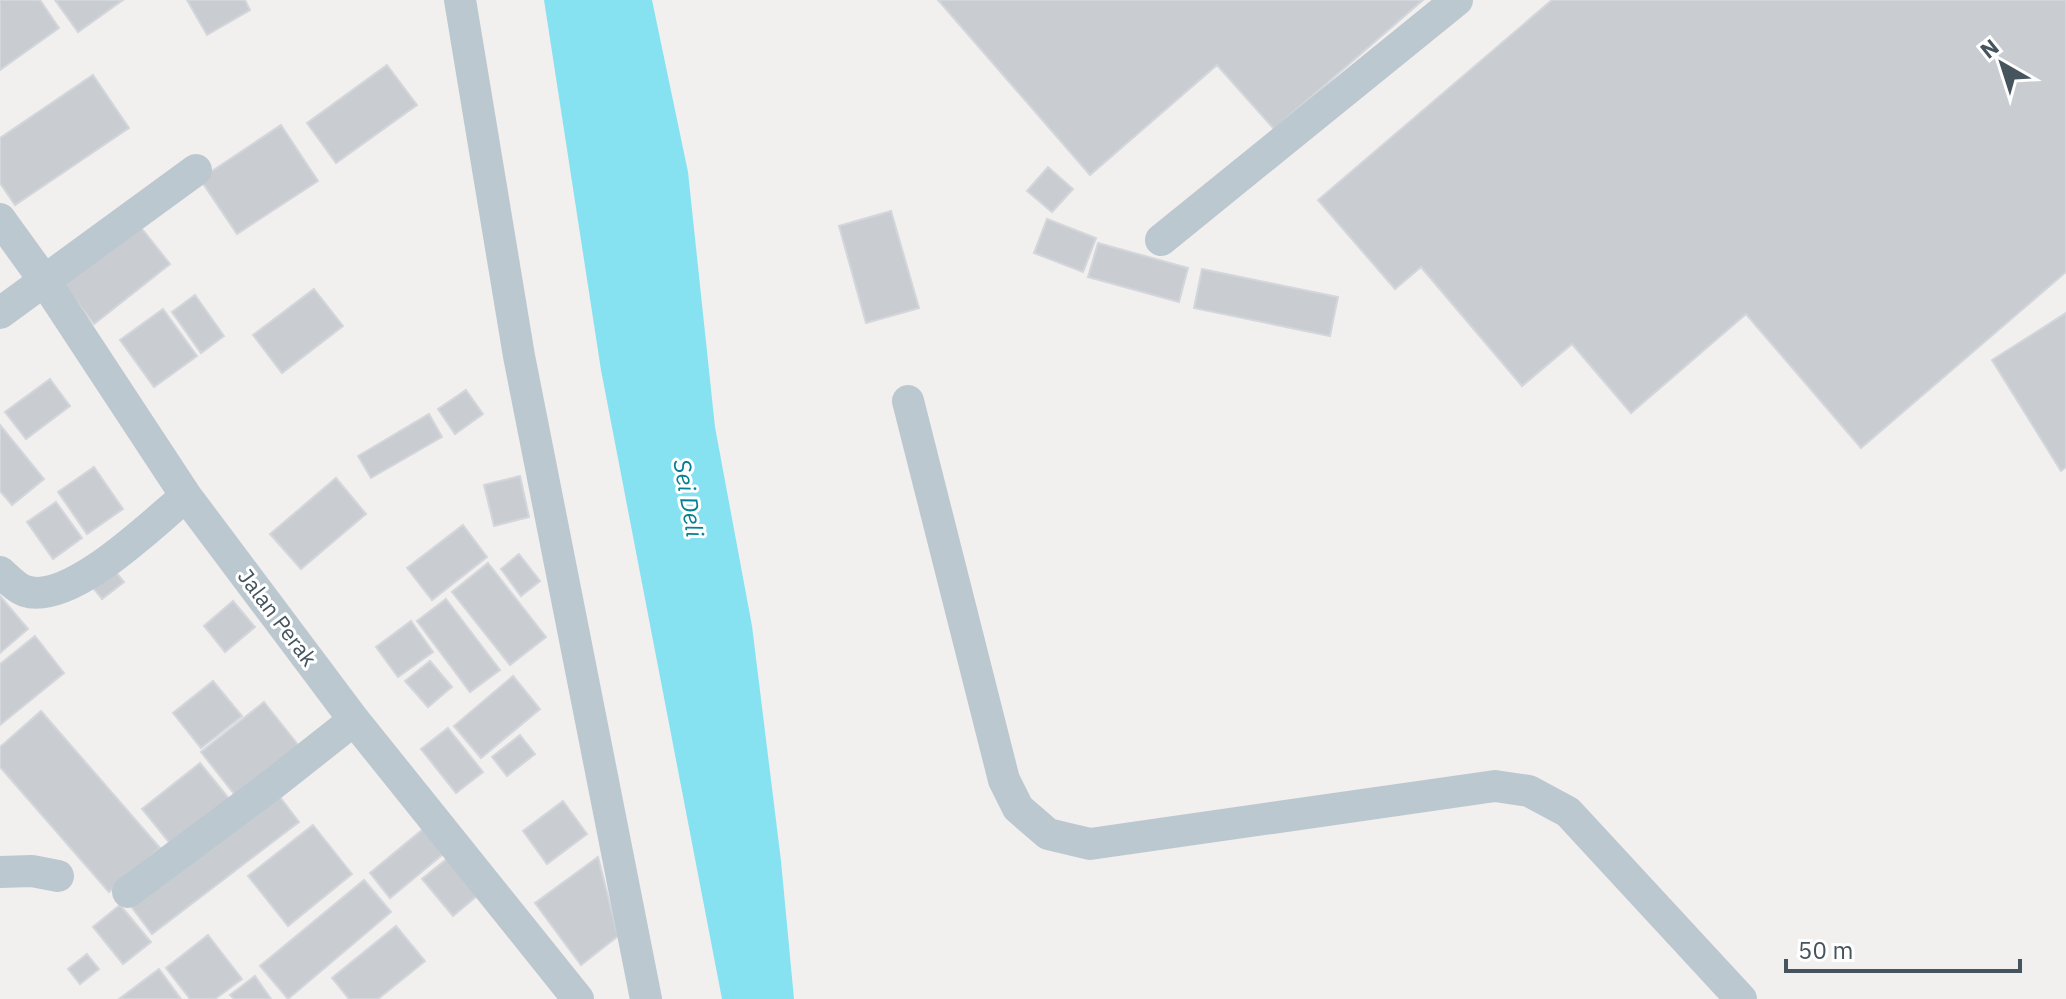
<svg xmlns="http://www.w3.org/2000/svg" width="2066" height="999" font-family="'IBM Plex Sans',sans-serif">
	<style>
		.water { fill: #86e2f1 }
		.building { fill: #c9cdd2; stroke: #d3d6db; stroke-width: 2 }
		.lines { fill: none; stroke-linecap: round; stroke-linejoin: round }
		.minor { stroke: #bcc8cf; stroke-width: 32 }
		.labels { text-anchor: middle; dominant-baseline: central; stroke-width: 6; stroke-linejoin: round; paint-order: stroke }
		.street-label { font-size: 22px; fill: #46545e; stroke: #fff }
		.water-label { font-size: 24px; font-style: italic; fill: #077f93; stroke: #fff }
	</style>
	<rect width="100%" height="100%" fill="#f2efef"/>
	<path class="water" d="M544,0H652L688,172L715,427L752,626L781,861L794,999H722L601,370Z"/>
	<path class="building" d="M0,0H40L59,28L0,70Z
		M55,0H123L78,32Z
		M187,0H245L250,10L207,35Z
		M938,0H1423L1274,129L1217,65L1090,175Z
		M1552,0H2066V272L1861,448L1746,314L1631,413L1572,344L1522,386L1421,267L1395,289L1318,200Z
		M387,65L417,105L336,163L307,123Z
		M93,75L129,128L15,205L0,183V138Z
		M281,125L318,181L237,234L200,179Z
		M1048,167L1073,189L1052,212L1027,191Z
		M891,211L919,308L866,323L839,226Z
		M1047,219L1096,238L1083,272L1034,253Z
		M139,225L170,264L94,324L63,284Z
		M1098,243L1188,268L1179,302L1088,277Z
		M1202,269L1338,297L1330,336L1194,308Z
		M314,289L343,326L282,373L253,335Z
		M195,295L224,336L201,353L172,312Z
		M163,309L197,356L154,387L120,340Z
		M2066,313V467L2061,471L1992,360Z
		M50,379L70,406L26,439L5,412Z
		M466,390L483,414L455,434L438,409Z
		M429,414L442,437L371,478L358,456Z
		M0,425L44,479L12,505L0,491Z
		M94,467L123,509L87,534L58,492Z
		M520,476L529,517L494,526L484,485Z
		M336,478L366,514L301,569L270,534Z
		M56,502L82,538L53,559L27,522Z
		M463,525L487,557L432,600L407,568Z
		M519,554L540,581L521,596L501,569Z
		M488,563L546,637L510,665L452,592Z
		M111,566L124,582L102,599L90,584Z
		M0,596L28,629L0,653Z
		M446,599L500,670L470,692L417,621Z
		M233,601L255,627L225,652L204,626Z
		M411,621L433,652L398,677L376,647Z
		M35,636L64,673L0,725V664Z
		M430,661L452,687L428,707L405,681Z
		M513,676L540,709L481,758L454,726Z
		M213,681L242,716L201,748L173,713Z
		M264,702L303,751L239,800L201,752Z
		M41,711L160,848L109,892L0,767V747Z
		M448,728L483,772L456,793L421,749Z
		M520,735L535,754L507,776L492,757Z
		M200,763L231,801L173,847L142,809Z
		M274,789L299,822L152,934L127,901Z
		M563,801L587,834L547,864L523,831Z
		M313,825L352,874L288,926L248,876Z
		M428,825L448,850L390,898L370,873Z
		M598,857L618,936L581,965L535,903Z
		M448,858L478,895L453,916L422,879Z
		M364,880L391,912L288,999L260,966Z
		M120,905L151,942L123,964L93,927Z
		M396,926L425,961L378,999H349L332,978Z
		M208,935L242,979L215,999H190L166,968Z
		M87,954L99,969L80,984L68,969Z
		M159,969L181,999H119Z
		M255,976L271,999H234L230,995Z"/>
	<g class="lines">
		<path class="minor" d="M460,0L519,356L646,999
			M0,219L44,280L186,496L354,720L578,999
			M1161,240L1457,0
			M0,313L196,170
			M908,401L1004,780L1018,808L1048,834L1090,844L1495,786L1529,791L1568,812L1741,999
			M0,572C7,578 16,588 25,591C70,606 152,524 186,496
			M0,872L32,871L58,876
			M128,892L273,784L354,720"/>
	</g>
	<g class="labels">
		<g class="street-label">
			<text transform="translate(278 617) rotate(53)">Jalan Perak</text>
		</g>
		<g class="water-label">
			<text transform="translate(689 498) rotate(80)">Sei Deli</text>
		</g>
	</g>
	<g transform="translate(2002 64) rotate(321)" stroke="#ffffff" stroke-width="6" paint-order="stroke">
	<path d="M0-6L14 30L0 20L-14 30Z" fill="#46545e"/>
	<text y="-12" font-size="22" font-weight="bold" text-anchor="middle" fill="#46545e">N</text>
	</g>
	<path d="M1786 959v12h234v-12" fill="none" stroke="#46545e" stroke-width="4"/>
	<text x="1798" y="959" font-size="24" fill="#46545e" stroke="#ffffff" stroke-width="6" paint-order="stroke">50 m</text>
</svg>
